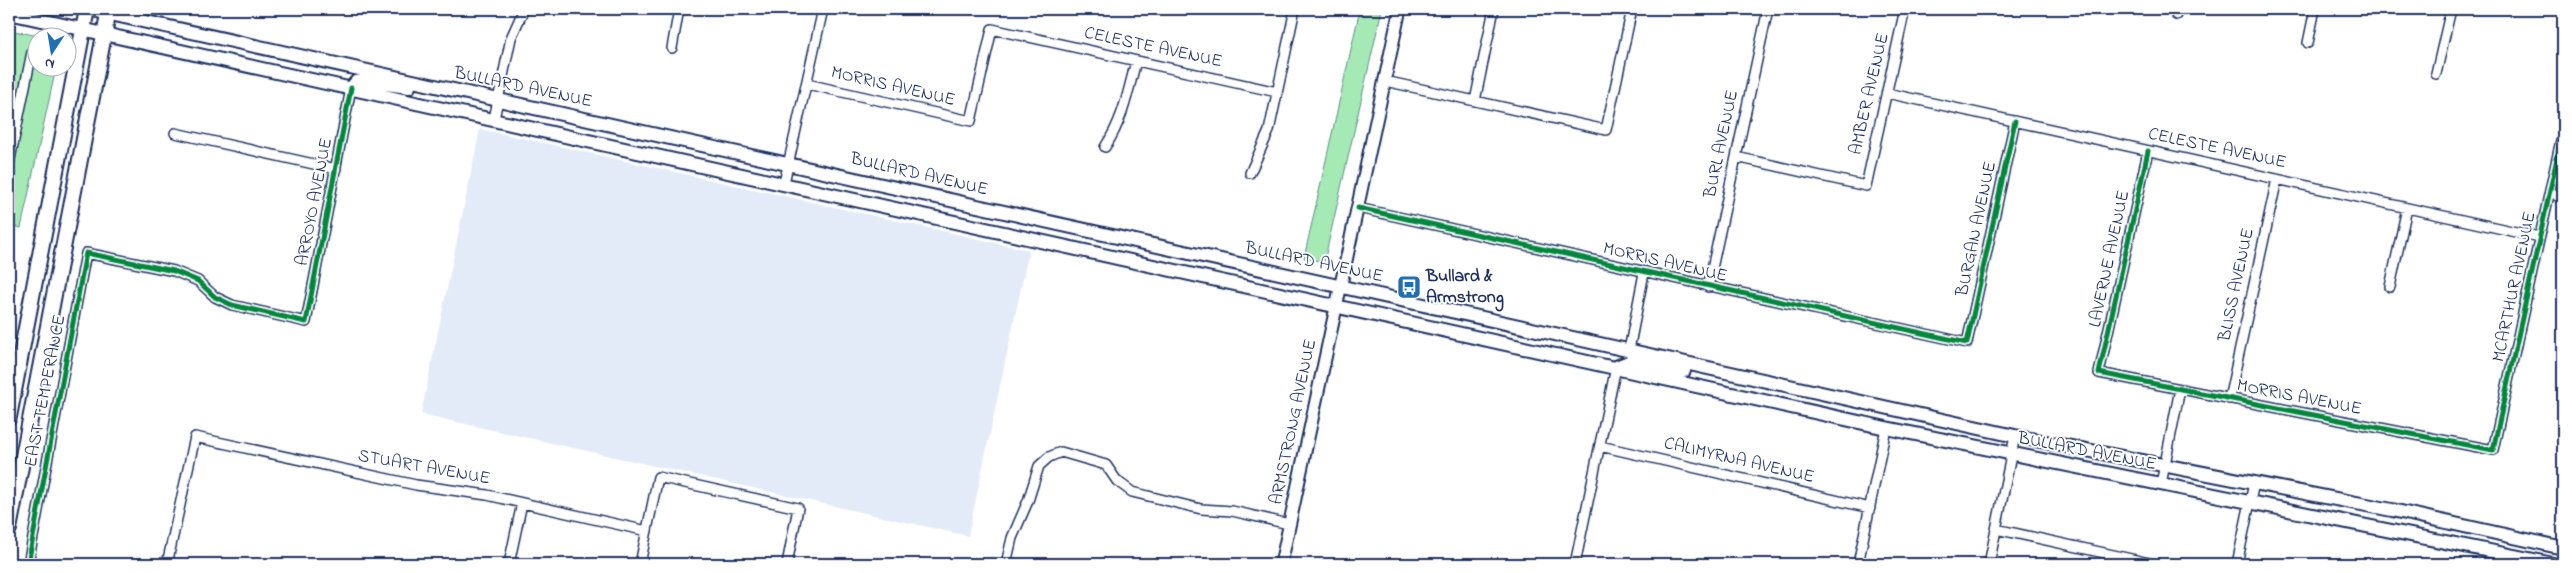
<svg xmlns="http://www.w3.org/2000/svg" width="2572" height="573" font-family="'Indie Flower',sans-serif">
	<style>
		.built { fill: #e3ebf8 }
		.green { fill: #a5eab5; stroke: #608c8a }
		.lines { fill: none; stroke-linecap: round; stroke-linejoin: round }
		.minor-casing { stroke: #1b2f5e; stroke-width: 12 }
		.tertiary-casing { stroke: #1b2f5e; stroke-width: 15 }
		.secondary-casing { stroke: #1b2f5e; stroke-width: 16 }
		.primary-casing { stroke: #1b2f5e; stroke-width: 18 }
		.minor { stroke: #fff; stroke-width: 9 }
		.tertiary { stroke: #fff; stroke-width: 11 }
		.secondary { stroke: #fff; stroke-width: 12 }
		.primary { stroke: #fff; stroke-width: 14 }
		.cycleway-casing { stroke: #fff; stroke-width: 8 }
		.cycleway { stroke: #00873e; stroke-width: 5 }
		.labels { text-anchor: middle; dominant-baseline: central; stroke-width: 4; stroke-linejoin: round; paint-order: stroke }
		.street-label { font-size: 18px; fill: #1b2f5e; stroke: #fff }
		.poi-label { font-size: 18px; font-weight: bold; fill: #1b2f5e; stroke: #fff; text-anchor: start }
	</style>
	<rect width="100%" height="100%" fill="#fff"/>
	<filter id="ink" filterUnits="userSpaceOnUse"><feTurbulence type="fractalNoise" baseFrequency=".02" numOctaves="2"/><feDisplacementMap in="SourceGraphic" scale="10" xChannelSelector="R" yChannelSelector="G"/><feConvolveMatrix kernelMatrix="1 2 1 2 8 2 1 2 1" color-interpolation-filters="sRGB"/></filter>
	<g filter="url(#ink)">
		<path class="built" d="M480,129L1029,250L968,536L421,414Z"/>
		<path class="green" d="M1360,9H1382L1324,262L1304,258Z
			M9,30L44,37L38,38V68H56L21,228L9,225Z"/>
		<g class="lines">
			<g class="minor-casing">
				<path id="minor" d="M2176,15L2178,9
					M2308,43L2315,9
					M672,48L679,9
					M2436,74L2451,9
					M1385,81L1606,130L1632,9
					M807,84L971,121L992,29L1277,92
					M1887,93L2539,237
					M1475,101L1494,9
					M494,119L511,38L524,9
					M175,133L336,169
					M1105,147C1123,120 1128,92 1136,61
					M2148,151L2099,373L2493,450L2563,131
					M1736,157L1866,186L1905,9
					M9,164L32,52
					M1250,173L1269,131L1295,9
					M784,183L823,9
					M2550,193L2563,196
					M1358,208L1967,343L2015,121
					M1708,287L1768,9
					M2390,287L2407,208
					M1629,350L1644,273
					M2229,399L2277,179
					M1600,446L1870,508
					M2161,484L2180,389
					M1996,529L2154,564
					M28,564L86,253L174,271L198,281L215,297L232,305L306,322L351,88
					M167,564L195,437L416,485L487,495L647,531
					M509,564L522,503
					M640,564L658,477L798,508L787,564
					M1006,564L1012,538L1028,501L1039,466L1049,457L1061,452L1106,465L1117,481L1132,492L1201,509L1232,511L1289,524
					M1575,564L1616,367
					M1858,564L1886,428
					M1989,564L2015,436
					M2237,564L2254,483"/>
			</g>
			<g class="tertiary-casing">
				<path id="tertiary" d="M1281,564L1400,9"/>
			</g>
			<g class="secondary-casing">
				<path id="secondary" d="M88,9L2015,436L2392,510L2563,548
					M9,13L1886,428L2553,564
					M351,88L356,82L363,81L409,87
					M1616,367L1631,361L1684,371
					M2563,564V562"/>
			</g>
			<g class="primary-casing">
				<path id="primary" d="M9,417L87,9
					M9,529L109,9"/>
			</g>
			<use href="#minor" class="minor"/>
			<use href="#tertiary" class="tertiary"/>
			<use href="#secondary" class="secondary"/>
			<use href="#primary" class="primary"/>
			<g class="cycleway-casing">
				<path id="cycleway" d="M2148,151L2099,373L2493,450L2563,131
					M1358,208L1967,343L2015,121
					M28,564L86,253L174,271L198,281L215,297L232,305L306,322L351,88"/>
			</g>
			<use href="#cycleway" class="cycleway"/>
		</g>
	</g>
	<defs>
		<g id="bus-square" transform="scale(1.25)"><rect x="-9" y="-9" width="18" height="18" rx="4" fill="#1f6fb2" stroke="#fff"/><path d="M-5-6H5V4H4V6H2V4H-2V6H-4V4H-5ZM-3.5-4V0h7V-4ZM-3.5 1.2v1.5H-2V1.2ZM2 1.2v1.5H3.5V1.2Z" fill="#fff"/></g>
	</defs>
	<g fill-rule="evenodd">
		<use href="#bus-square" x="1409" y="287"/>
	</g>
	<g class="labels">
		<g class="street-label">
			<text transform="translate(1153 48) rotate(12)">CELESTE AVENUE</text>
			<text transform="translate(893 87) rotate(13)">MORRIS AVENUE</text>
			<text transform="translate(523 88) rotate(12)">BULLARD AVENUE</text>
			<text transform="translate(1870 94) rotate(-77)">AMBER AVENUE</text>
			<text transform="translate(1722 144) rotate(-78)">BURL AVENUE</text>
			<text transform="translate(2217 149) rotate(12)">CELESTE AVENUE</text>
			<text transform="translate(919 175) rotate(13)">BULLARD AVENUE</text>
			<text transform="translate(315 202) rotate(-79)">ARROYO AVENUE</text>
			<text transform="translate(1977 229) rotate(-78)">BURGAN AVENUE</text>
			<text transform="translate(2110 259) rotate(-78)">LAVERNE AVENUE</text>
			<text transform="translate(1314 263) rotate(12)">BULLARD AVENUE</text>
			<text transform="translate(1665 263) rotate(13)">MORRIS AVENUE</text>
			<text transform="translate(2237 285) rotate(-78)">BLISS AVENUE</text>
			<text transform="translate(2515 287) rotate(-78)">MCARTHUR AVENUE</text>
			<text transform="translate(46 391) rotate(-79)">EAST TEMPERANCE</text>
			<text transform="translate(2299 398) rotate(11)">MORRIS AVENUE</text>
			<text transform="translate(1294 422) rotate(-78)">ARMSTRONG AVENUE</text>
			<text transform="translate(2087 452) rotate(11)">BULLARD AVENUE</text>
			<text transform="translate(1739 461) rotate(13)">CALIMYRNA AVENUE</text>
			<text transform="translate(424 468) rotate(10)">STUART AVENUE</text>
		</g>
		<g class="poi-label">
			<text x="1426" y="277">Bullard &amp;<tspan x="1426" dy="21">Armstrong</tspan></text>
		</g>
	</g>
	<rect width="2572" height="573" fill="none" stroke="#fff" stroke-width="30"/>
	<rect x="15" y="15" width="2542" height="543" fill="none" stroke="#1b2f5e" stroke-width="2" filter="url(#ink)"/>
	<g transform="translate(52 52) rotate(192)"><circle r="24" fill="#ffffff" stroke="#a4acbf"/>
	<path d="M0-4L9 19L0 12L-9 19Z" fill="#1f6fb2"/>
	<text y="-8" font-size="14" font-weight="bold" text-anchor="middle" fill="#1b2f5e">N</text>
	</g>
</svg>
